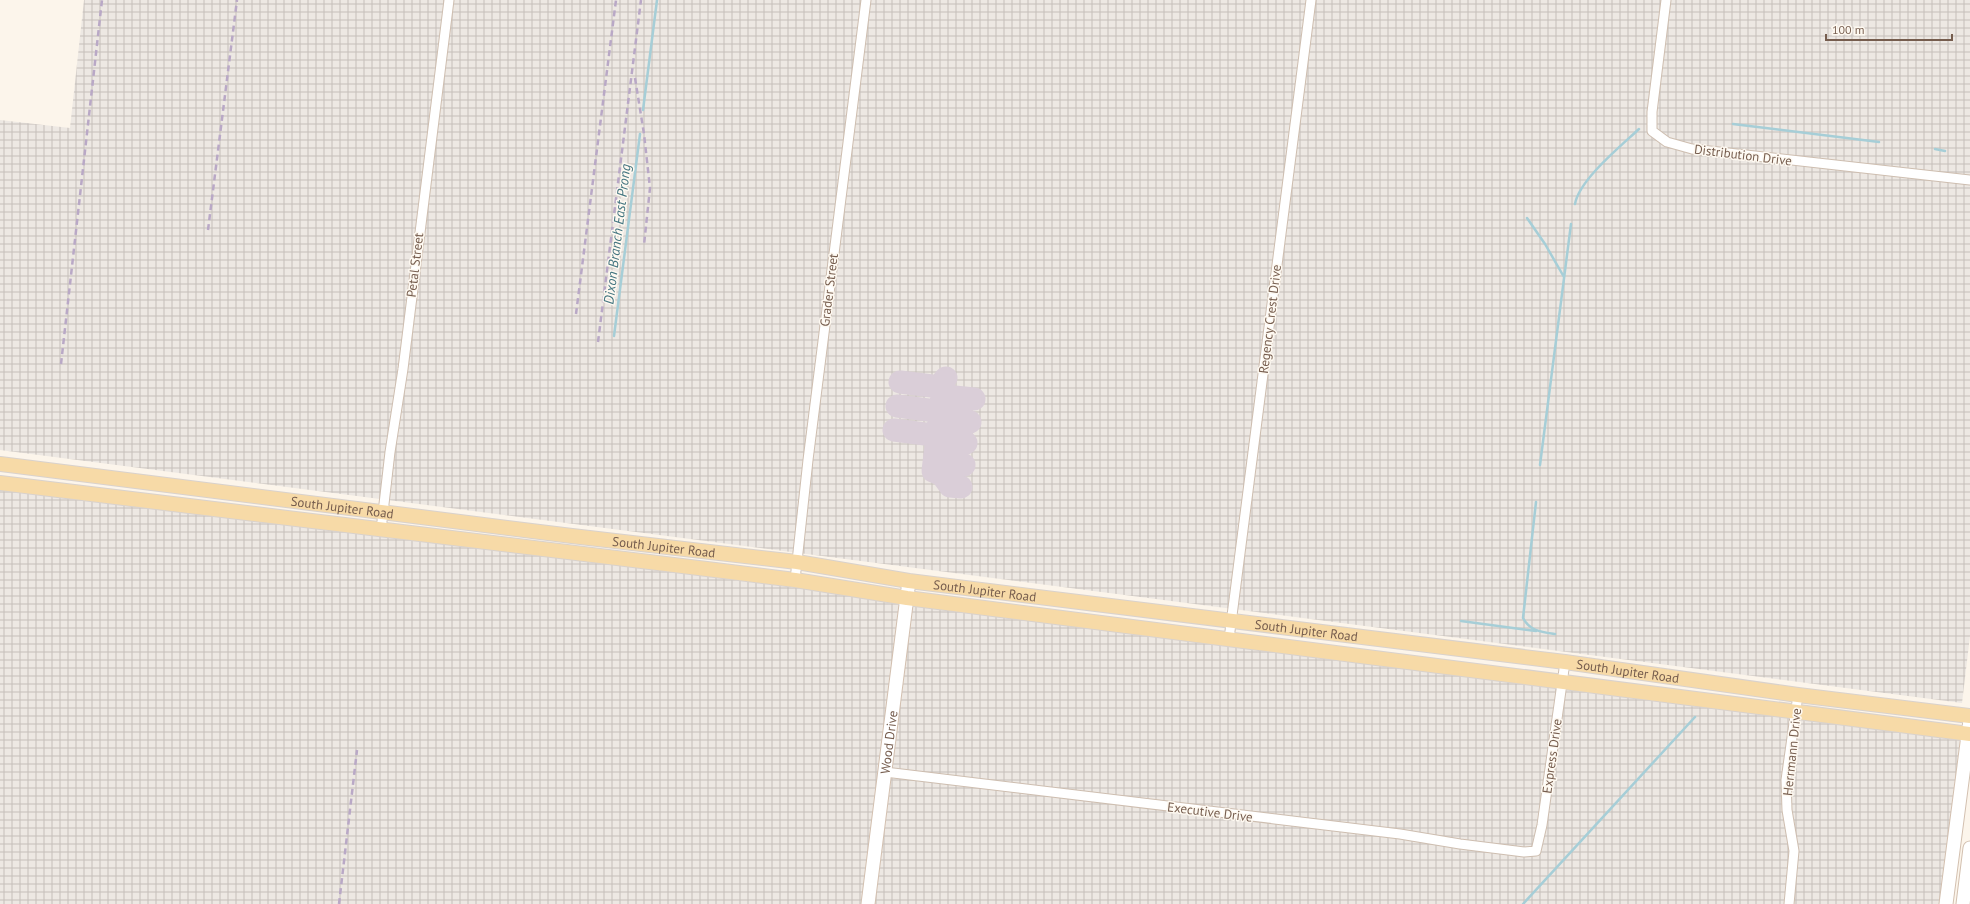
<svg xmlns="http://www.w3.org/2000/svg" width="1970" height="904" font-family="'PT Sans',sans-serif">
	<style>
		.industrial { fill: url(#industrial-grid) }
		.lines { fill: none; stroke-linecap: round; stroke-linejoin: round }
		.stream { stroke: #a6ced7; stroke-width: 2.5 }
		.taxiway { stroke: #daced8; stroke-width: 23 }
		.street-casing { stroke: #cebeb0; stroke-width: 11 }
		.secondary-casing { stroke: #d3c0b0; stroke-width: 15 }
		.primary-casing { stroke: #d9d2cd; stroke-width: 16 }
		.street { stroke: #fff; stroke-width: 9 }
		.secondary { stroke: #fff; stroke-width: 13 }
		.primary { stroke: #f7daa7; stroke-width: 14 }
		.rail { stroke: #b9a8c6; stroke-width: 2.5; stroke-dasharray: 6 4; stroke-linecap: butt }
		.labels { text-anchor: middle; dominant-baseline: central; stroke-width: 3; stroke-linejoin: round; paint-order: stroke }
		.street-label { font-size: 13px; fill: #765d4e; stroke: #fef9f1 }
		.water-label { font-size: 14px; font-style: italic; fill: #457681; stroke: #fef9f1 }
	</style>
	<defs>
		<pattern id="industrial-grid" width="8" height="8" patternUnits="userSpaceOnUse"><rect width="8" height="8" fill="#ede8e3"/><path d="M0 4h8M4 0v8" fill="none" stroke="#c5bfba"/></pattern>
	</defs>
	<rect width="100%" height="100%" fill="#fcf5eb"/>
	<path class="industrial" d="M84,0H1970V636L1962,703L0,450V120L70,128Z
		M0,489L703,576L1963,738L1942,904H0Z"/>
	<g class="lines">
		<path class="stream" d="M643,110L657,0
			M1733,124L1879,142
			M1935,149L1945,151
			M1575,204C1579,180 1621,146 1639,129
			M1527,218L1545,244L1564,277
			M614,336L640,134
			M1540,465L1571,224
			M1536,502L1523,618C1530,631 1541,632 1555,634
			M1461,621L1536,631
			M1523,904L1695,717"/>
		<path class="taxiway" d="M946,378L944,380L933,471L942,475L950,486L961,487
			M900,382L940,387L943,385
			M942,393L945,396L974,399
			M897,406L936,411L941,409
			M940,415L943,418L970,422
			M894,430L933,435L938,432
			M937,437L940,440L966,443
			M935,459L938,462L964,465"/>
		<g class="street-casing">
			<path id="street" d="M1666,0L1652,112V131L1667,142L1692,149L1970,180
				M381,530L390,452L403,369L449,0
				M795,580L808,460L866,0
				M1229,639L1311,0
				M885,772L1400,834L1460,844L1524,852L1536,851L1542,825L1565,662
				M1789,904L1794,851L1787,810L1786,780L1798,695"/>
		</g>
		<g class="secondary-casing">
			<g id="secondary">
				<path id="s1" d="M868,904L909,581"/>
				<path d="M1946,904L1970,720"/>
				<path d="M1963,904L1970,848"/>
			</g>
		</g>
		<g class="primary-casing">
			<g id="primary">
				<path id="s2" d="M0,464L572,536L797,562L909,581L1565,662L1798,695L1970,716"/>
				<path d="M0,483L715,570L795,580L907,598L1970,734"/>
			</g>
		</g>
		<use href="#street" class="street"/>
		<use href="#secondary" class="secondary"/>
		<use href="#primary" class="primary"/>
		<path class="rail" d="M635,78L644,134L650,188L644,245
			M208,230L237,0
			M576,314L616,0
			M598,342L641,0
			M61,364L102,0
			M339,904L357,750"/>
	</g>
	<g class="labels">
		<g class="street-label">
			<text transform="translate(1743 155) rotate(7)">Distribution Drive</text>
			<text transform="translate(415 265) rotate(-83)">Petal Street</text>
			<text transform="translate(829 290) rotate(-83)">Grader Street</text>
			<text transform="translate(1270 319) rotate(-83)">Regency Crest Drive</text>
			<text stroke="none"><textPath href="#s2" startOffset="345">South Jupiter Road</textPath></text>
			<text stroke="none"><textPath href="#s2" startOffset="669">South Jupiter Road</textPath></text>
			<text stroke="none"><textPath href="#s2" startOffset="993">South Jupiter Road</textPath></text>
			<text stroke="none"><textPath href="#s2" startOffset="1317">South Jupiter Road</textPath></text>
			<text stroke="none"><textPath href="#s2" startOffset="1641">South Jupiter Road</textPath></text>
			<text stroke="none"><textPath href="#s1" startOffset="163">Wood Drive</textPath></text>
			<text transform="translate(1792 752) rotate(-84)">Herrmann Drive</text>
			<text transform="translate(1552 756) rotate(-82)">Express Drive</text>
			<text transform="translate(1210 812) rotate(7)">Executive Drive</text>
		</g>
		<g class="water-label">
			<text transform="translate(617 234) rotate(-83)">Dixon Branch East Prong</text>
		</g>
	</g>
	<path d="M1826 34v6h126v-6" fill="none" stroke="#765d4e" stroke-width="2"/>
	<text x="1832" y="34" font-size="12" fill="#765d4e" stroke="#fef9f1" stroke-width="3" paint-order="stroke">100 m</text>
</svg>
